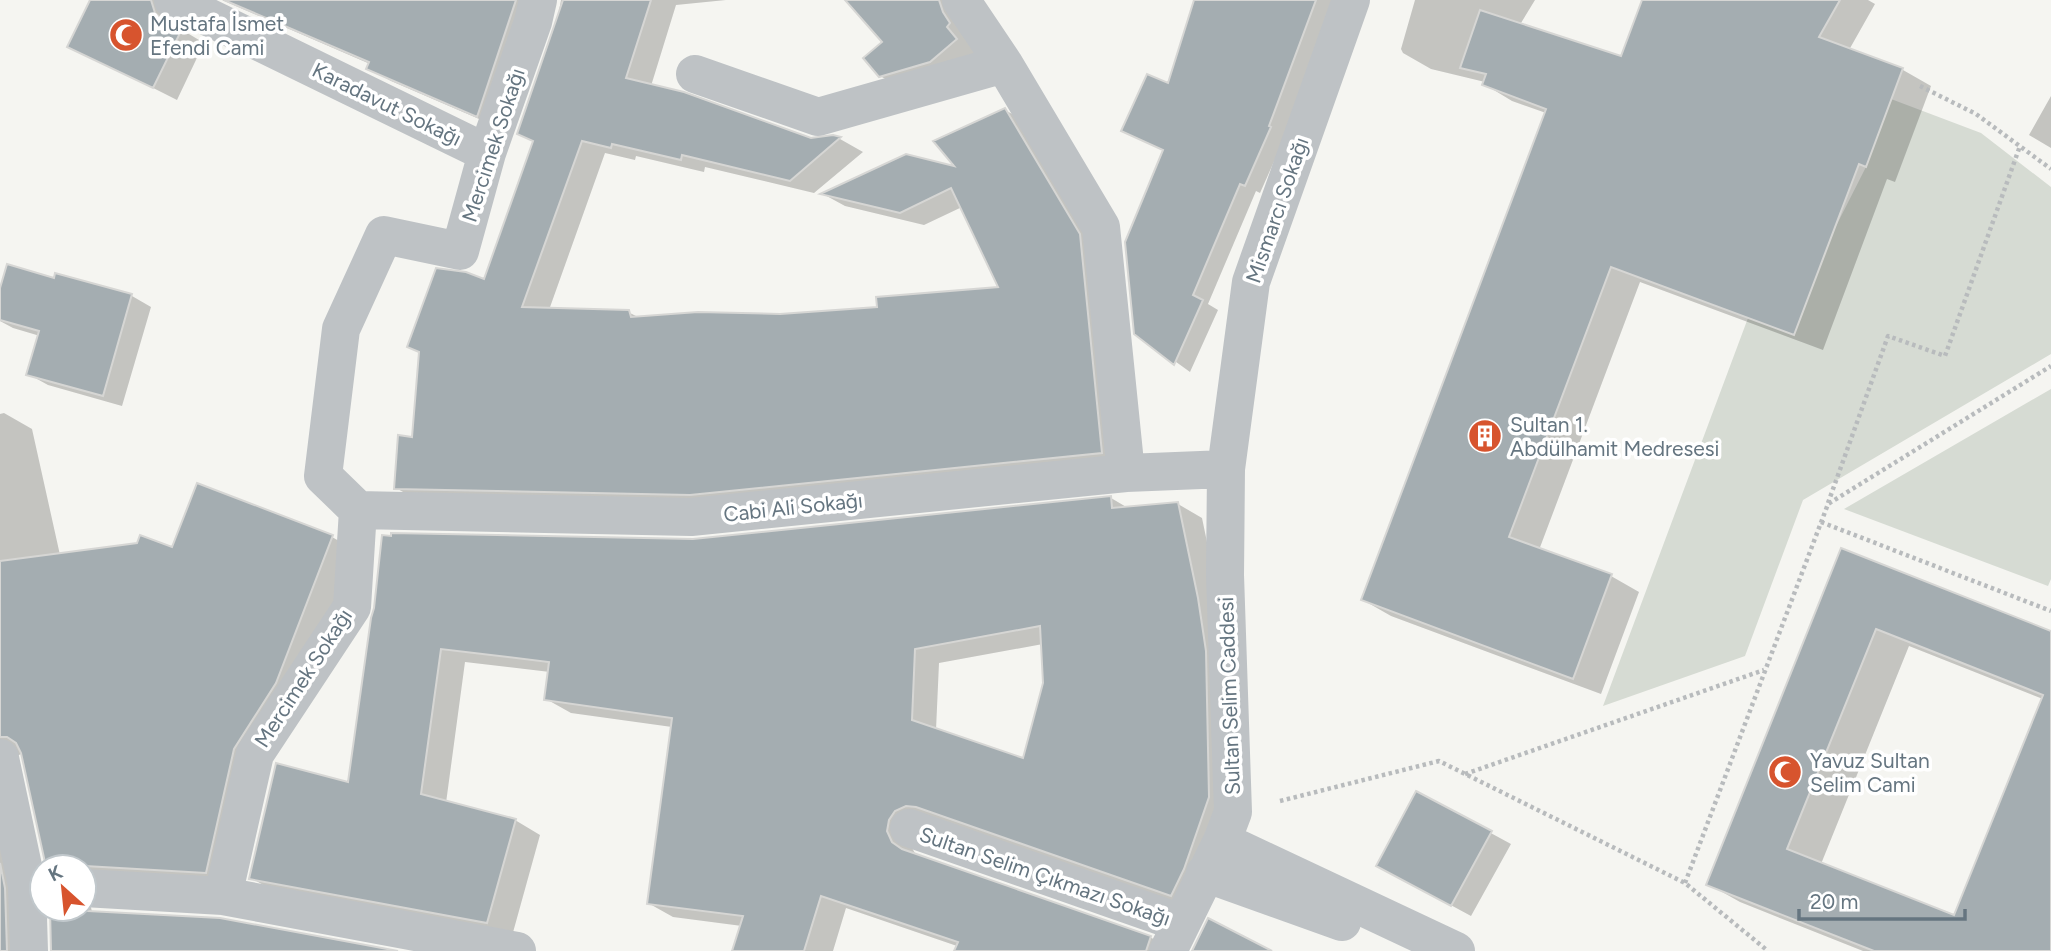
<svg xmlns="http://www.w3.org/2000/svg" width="2051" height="951" font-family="Figtree,sans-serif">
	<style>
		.green { fill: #d6dbd3 }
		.shadow { fill: #0003; fill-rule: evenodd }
		.building { fill: #a4adb1; stroke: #d6d6d4; stroke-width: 2; fill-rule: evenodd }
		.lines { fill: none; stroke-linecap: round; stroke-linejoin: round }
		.path { stroke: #b8bbbd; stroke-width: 4.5; stroke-dasharray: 3.5 3.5; stroke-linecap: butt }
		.minor { stroke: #bec2c5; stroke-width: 38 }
		.labels { text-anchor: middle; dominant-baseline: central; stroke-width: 7; stroke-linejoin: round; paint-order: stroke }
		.poi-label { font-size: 21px; fill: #657580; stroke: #fff; text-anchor: start }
		.street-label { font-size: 21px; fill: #657580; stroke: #fff }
	</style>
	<rect width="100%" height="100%" fill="#f5f5f1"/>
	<path class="green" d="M1891,99L1981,133L2051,187V354L1803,500L1745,656L1603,706L1748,318L1794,335L1834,230L1866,167Z
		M2051,389V579L2048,586L1844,509Z"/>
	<path class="shadow" d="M92,0H180L174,17L179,28L204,43L177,100L70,46Z
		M222,0H544L500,128L391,81L368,68L370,64Z
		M561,0H726L676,5L651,86L811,139L833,137L840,139L863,152L814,193L705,167L704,172L636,156L635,160L605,153L549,310L628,312L640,318L780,315L879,308L1001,288L962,207L924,225L845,206L823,194L959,169L1005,110L1028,123L1103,249L1125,466L715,508L419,501L396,488L413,439L420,353L409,347L485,281L535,142L519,133L556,27Z
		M848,0H948L979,53L904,89L880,76L885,42Z
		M1196,0H1339L1285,137L1260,193L1256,191L1208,304L1218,310L1190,372L1136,333L1165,151L1124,131L1169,85Z
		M1415,0H1535L1521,23L1622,58L1647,0H1868L1875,4L1849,50L1903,70L1931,86L1895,182L1887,179L1823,350L1640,282L1539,550L1611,576L1639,592L1601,694L1391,616L1363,600L1546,113L1512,101L1484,84L1485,82L1431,69L1403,53L1401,49Z
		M2051,96V148L2029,135Z
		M57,275L132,296L151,307L122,406L48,385L28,374L40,336L13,328L0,321V295L55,280Z
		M4,413L32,429L60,555L173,550L198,486L332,537L360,553L262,765L234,888L90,903L92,912L389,951H53L51,909H84V867H47L23,753L13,758L34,951H0V414Z
		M1111,498L1128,508L1178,504L1202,518L1222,614L1234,777L1196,909L912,848L916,855L1150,937L1174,951H965L957,946L846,908L833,951H734L742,926L673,917L648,903L672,727L571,713L546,699L550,672L465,662L446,803L515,820L540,835L512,936L276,892L251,878L350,784L372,619L693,541ZM1043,644L1045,683L1024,761L936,730L939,663Z
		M1842,550L2051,633V951H1863L1740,902L1708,884ZM1909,646L2043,699L1955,917L1821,864Z
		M1417,793L1511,844L1471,916L1397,876Z"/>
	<path class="building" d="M90,0H151L155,13L163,20L182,29L153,88L67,47Z
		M224,0H516L477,117L366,69L369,62Z
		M563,0H651L626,78L684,92L811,138L833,135L841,137L790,181L682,155L681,160L612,144L611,148L582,141L522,307L629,310L631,317L698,312L780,314L877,307L876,297L998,287L951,188L900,213L820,194L906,154L954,166L933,141L1005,108L1080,234L1102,453L690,495L394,489L398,435L412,437L419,352L407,347L436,268L466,272L484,279L533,141L517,134Z
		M845,0H939L943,12L950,23L947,27L957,39L930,62L879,77L863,58L882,42Z
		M1194,0H1316L1269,126L1271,127L1245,186L1240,184L1193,295L1203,300L1174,365L1134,334L1125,242L1163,150L1121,131L1147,74L1168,83Z
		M1642,0H1840L1819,37L1903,68L1866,167L1859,164L1794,335L1611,267L1509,537L1612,574L1573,679L1361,600L1546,109L1482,85L1486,74L1460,68L1480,10L1621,56Z
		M7,264L54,278L55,273L132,294L103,396L26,375L39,331L0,320V288Z
		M197,483L333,535L276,683L234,749L206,873L85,866L46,867L21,753L16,743L7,737H0V561L137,543L140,535L172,547Z
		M1111,496L1112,508L1178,502L1198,598L1206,651L1209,797L1184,869L1171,896L916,807L906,806L895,811L889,820L887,831L892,842L902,849L1151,936L1146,951H954L958,942L821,896L804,951H732L743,916L647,904L672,718L544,700L549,662L441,649L421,794L516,819L487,923L249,879L276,763L348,782L371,618L374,608L382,535L391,536V533L693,539ZM1040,626L1043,683L1023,758L912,720L915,649Z
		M1841,548L2051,631V951H1874L1706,885ZM1876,629L2043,695L1954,915L1787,849Z
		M1416,791L1492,831L1451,906L1376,866Z
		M0,863L5,888L7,951H0Z
		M50,909L220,918L398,951H51Z
		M1208,918L1272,951H1192Z"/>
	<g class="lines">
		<path class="path" d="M1920,86L1976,114L2051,169
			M1828,503L1888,336L1945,356L2020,146
			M1821,522L2051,611
			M1465,774L1764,670
			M1280,801L1439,761L1685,883L1768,951
			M1685,883L1828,504L2051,366"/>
		<path class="minor" d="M173,0L487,153
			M961,0L1004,64L1101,227L1126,473
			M695,74L818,117L1004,64
			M358,510L691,517L1126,473L1226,469
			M0,758L27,885L29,951
			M909,828L1181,923
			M1222,841L1456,951
			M1205,873L1342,922
			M84,888L223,896L517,951
			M223,896L255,754L352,607L358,510L323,476L341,329L384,235L460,251L487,153L533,22L538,0
			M1168,951L1222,841L1233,812L1225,575L1226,469L1251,282L1351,0"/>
	</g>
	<defs>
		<g id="mosque-disc" transform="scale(1.75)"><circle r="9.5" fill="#d7542e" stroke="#fff"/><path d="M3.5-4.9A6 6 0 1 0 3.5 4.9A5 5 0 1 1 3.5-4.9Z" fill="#fff"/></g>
		<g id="building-disc" transform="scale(1.75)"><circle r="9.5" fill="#d7542e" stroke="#fff"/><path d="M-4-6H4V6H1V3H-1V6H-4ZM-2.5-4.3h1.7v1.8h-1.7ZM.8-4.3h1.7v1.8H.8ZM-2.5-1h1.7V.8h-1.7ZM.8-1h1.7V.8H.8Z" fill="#fff"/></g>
	</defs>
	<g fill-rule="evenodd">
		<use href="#mosque-disc" x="126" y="35"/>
		<use href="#building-disc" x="1485" y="436"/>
		<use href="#mosque-disc" x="1785" y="772"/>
	</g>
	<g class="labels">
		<g class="poi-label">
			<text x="150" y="23">Mustafa İsmet<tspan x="150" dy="24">Efendi Cami</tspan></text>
			<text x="1510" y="424">Sultan 1.<tspan x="1510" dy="24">Abdülhamit Medresesi</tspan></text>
			<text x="1810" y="760">Yavuz Sultan<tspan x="1810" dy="24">Selim Cami</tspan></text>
		</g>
		<g class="street-label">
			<text transform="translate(387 104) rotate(26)">Karadavut Sokağı</text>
			<text transform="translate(493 145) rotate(-72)">Mercimek Sokağı</text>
			<text transform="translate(1277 210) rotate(-71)">Mismarcı Sokağı</text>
			<text transform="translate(793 507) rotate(-6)">Cabi Ali Sokağı</text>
			<text transform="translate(303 678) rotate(-57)">Mercimek Sokağı</text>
			<text transform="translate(1229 696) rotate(-92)">Sultan Selim Caddesi</text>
			<text transform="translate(1045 876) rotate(19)">Sultan Selim Çıkmazı Sokağı</text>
		</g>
	</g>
	<g transform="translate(63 888) rotate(333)"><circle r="33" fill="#ffffff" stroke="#c1c8cc" stroke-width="2"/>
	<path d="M0-5L12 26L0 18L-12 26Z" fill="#d7542e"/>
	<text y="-10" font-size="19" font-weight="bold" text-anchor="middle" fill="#657580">K</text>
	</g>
	<path d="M1799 909v10h166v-10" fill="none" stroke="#657580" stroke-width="3.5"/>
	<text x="1810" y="909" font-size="21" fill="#657580" stroke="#ffffff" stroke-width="5" paint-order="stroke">20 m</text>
</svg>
